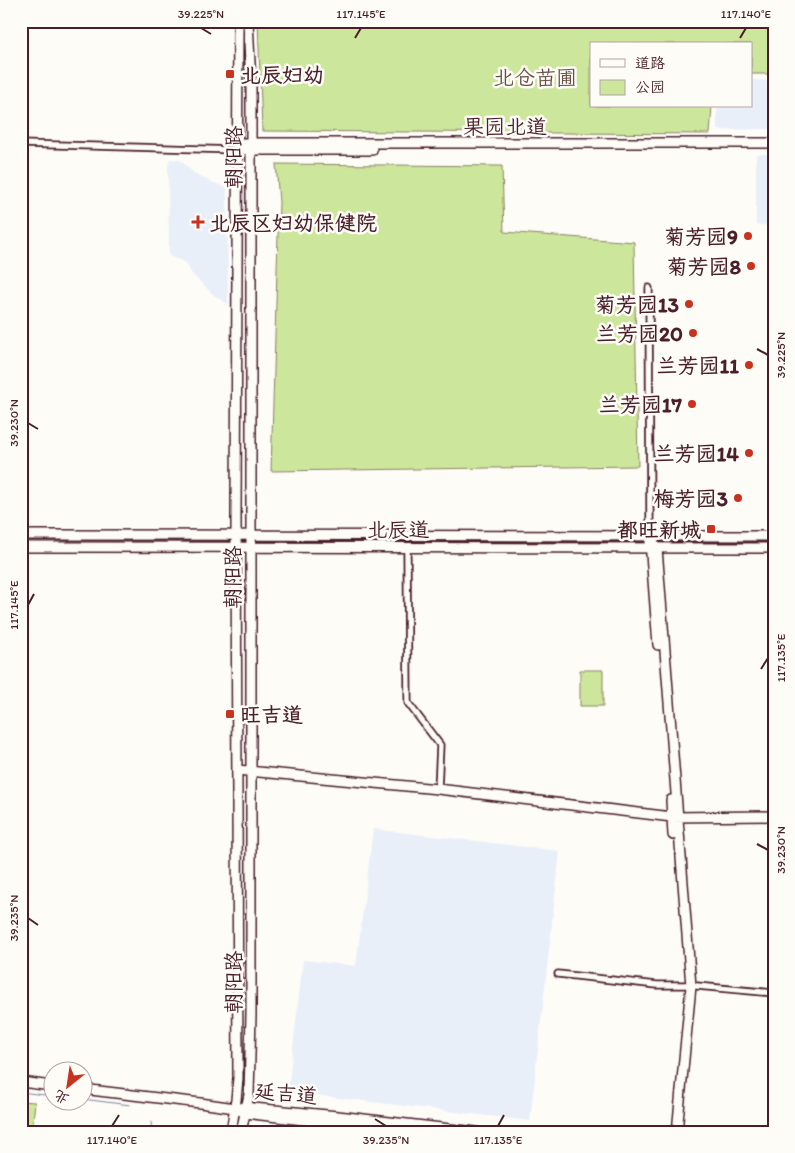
<svg xmlns="http://www.w3.org/2000/svg" width="795" height="1153" font-family="Itim,'LXGW WenKai TC',sans-serif">
	<style>
		.built { fill: #e8eff9 }
		.green { fill: #cce69c; stroke: #8b8264 }
		.lines { fill: none; stroke-linecap: round; stroke-linejoin: round }
		.stream { stroke: #82839c; stroke-width: 1 }
		.street-casing { stroke: #4a1f2b; stroke-width: 9 }
		.secondary-casing { stroke: #4a1f2b; stroke-width: 12 }
		.primary-casing { stroke: #4a1f2b; stroke-width: 12 }
		.street { stroke: #fdfcf7; stroke-width: 5.5 }
		.secondary { stroke: #fdfcf7; stroke-width: 9 }
		.primary { stroke: #fdfcf7; stroke-width: 9 }
		.ticks { fill: none; stroke: #4a1f2b; stroke-width: 2 }
		.poi-dot { fill: #c8321e; stroke: #fdfcf7; stroke-width: 2 }
		.labels { text-anchor: middle; dominant-baseline: central; stroke-width: 5; stroke-linejoin: round; paint-order: stroke }
		.poi-label { font-size: 21px; font-weight: bold; fill: #4a1f2b; stroke: #fdfcf7; text-anchor: end }
		.park-label { font-size: 21px; fill: #6a5147; stroke: #fdfcf7 }
		.street-label { font-size: 21px; fill: #4a1f2b; stroke: #fdfcf7 }
		.neatline { fill: none; stroke: #4a1f2b; stroke-width: 2 }
		.ticks-label { font-size: 12px; text-anchor: middle; fill: #4a1f2b }
	</style>
	<rect width="100%" height="100%" fill="#fdfcf7"/>
	<filter id="ink" filterUnits="userSpaceOnUse"><feTurbulence type="fractalNoise" baseFrequency=".02" numOctaves="2"/><feDisplacementMap in="SourceGraphic" scale="10" xChannelSelector="R" yChannelSelector="G"/><feConvolveMatrix kernelMatrix="1 2 1 2 8 2 1 2 1" color-interpolation-filters="sRGB"/></filter>
	<g filter="url(#ink)">
		<path class="built" d="M751,80L774,81V129L717,130V106H751Z
			M756,154H774V225H756Z
			M170,159L180,160L194,173L209,181L227,188L228,304L215,296L191,273L186,263L169,256L168,167Z
			M373,829L560,851L530,1121L288,1092L303,960L356,966Z"/>
		<path class="green" d="M258,21H774V74H751V44H591V106H712L710,134L262,131Z
			M276,164L502,166L504,232L634,242L638,466L271,471L279,202Z
			M580,670H603V706H580Z
			M21,1101L35,1102L32,1132H21Z"/>
		<g class="lines">
			<path class="stream" d="M21,1092L52,1096
				M82,1099L130,1105
				M151,1122L152,1132"/>
			<g class="street-casing">
				<path id="street" d="M21,144L237,150
					M649,288L650,536
					M407,547L408,703L440,745L438,789
					M558,974L657,985H686L774,993"/>
			</g>
			<g class="secondary-casing">
				<path id="secondary" d="M244,143H774
					M245,150H372
					M650,536L657,548L691,986L677,1132
					M650,541L658,645
					M237,770L438,789L672,817L774,816
					M671,800L673,835
					M21,1082L52,1086
					M82,1089L200,1103L235,1108L245,1113L405,1132
					M243,1107L338,1116L476,1132
					M231,1132L236,1100L238,1078L236,516L238,21
					M241,1132L249,1095L251,1015V84L248,21"/>
			</g>
			<g class="primary-casing">
				<path id="primary" d="M21,535L774,536
					M21,547L774,548"/>
			</g>
			<use href="#street" class="street"/>
			<use href="#secondary" class="secondary"/>
			<use href="#primary" class="primary"/>
		</g>
	</g>
	<path class="ticks" d="M201,28L211,34M355,38L361,28M740,38L746,28M757,349L768,355M28,423L38,429M28,605L34,594M761,669L768,658M757,844L768,850M28,918L38,925M375,1119L386,1126M112,1126L119,1115M498,1126L504,1115"/>
	<g class="poi-dot">
		<rect x="225" y="69" width="10" height="10" rx="2.5"/>
		<path d="M195.5 214.5h5v5h5v5h-5v5h-5v-5h-5v-5h5z"/>
		<circle cx="748" cy="236" r="5"/>
		<circle cx="751" cy="266" r="5"/>
		<circle cx="689" cy="304" r="5"/>
		<circle cx="693" cy="333" r="5"/>
		<circle cx="749" cy="365" r="5"/>
		<circle cx="692" cy="404" r="5"/>
		<circle cx="749" cy="453" r="5"/>
		<circle cx="738" cy="498" r="5"/>
		<rect x="706" y="524" width="10" height="10" rx="2.5"/>
		<rect x="225" y="709" width="10" height="10" rx="2.5"/>
	</g>
	<g class="labels">
		<g class="poi-label">
			<text x="240" y="74" text-anchor="start">北辰妇幼</text>
			<text x="209" y="222" text-anchor="start">北辰区妇幼保健院</text>
			<text x="738" y="236">菊芳园9</text>
			<text x="741" y="266">菊芳园8</text>
			<text x="679" y="304">菊芳园13</text>
			<text x="683" y="333">兰芳园20</text>
			<text x="739" y="365">兰芳园11</text>
			<text x="682" y="404">兰芳园17</text>
			<text x="739" y="453">兰芳园14</text>
			<text x="728" y="498">梅芳园3</text>
			<text x="701" y="529">都旺新城</text>
			<text x="240" y="714" text-anchor="start">旺吉道</text>
		</g>
		<g class="park-label">
			<text x="535" y="77">北仓苗圃</text>
		</g>
		<g class="street-label">
			<text x="505" y="126">果园北道</text>
			<text transform="translate(233 157) rotate(-90)">朝阳路</text>
			<text x="398" y="529">北辰道</text>
			<text transform="translate(232 577) rotate(-90)">朝阳路</text>
			<text transform="translate(233 982) rotate(-90)">朝阳路</text>
			<text transform="translate(286 1093) rotate(5)">延吉道</text>
		</g>
	</g>
	<rect width="795" height="1153" fill="none" stroke="#fdfcf7" stroke-width="55"/>
	<rect x="590" y="42" width="162" height="65" fill="#fdfcf7" stroke="#b5a4a5"/>
	<rect x="600" y="59" width="25" height="8" fill="#fdfcf7" stroke="#b5a4a5"/>
	<text x="635" y="68" font-size="15" fill="#4a1f2b">道路</text>
	<rect x="600" y="80" width="25" height="15" fill="#cce69c" stroke="#b5a4a5"/>
	<text x="635" y="92" font-size="15" fill="#4a1f2b">公园</text>
	<g transform="translate(68 1086) rotate(210)"><circle r="24" fill="#fdfcf7" stroke="#b5a4a5"/>
	<path d="M0-4L9 19L0 12L-9 19Z" fill="#c8321e"/>
	<text y="-8" font-size="14" font-weight="bold" text-anchor="middle" fill="#4a1f2b">北</text>
	</g>
	<rect x="28" y="28" width="740" height="1098" class="neatline"/>
	<g class="ticks-label">
		<text x="201" y="18">39.225°N</text>
		<text x="361" y="18">117.145°E</text>
		<text x="746" y="18">117.140°E</text>
		<text transform="translate(781 355) rotate(-90)" y="4">39.225°N</text>
		<text transform="translate(14 423) rotate(-90)" y="4">39.230°N</text>
		<text transform="translate(14 605) rotate(-90)" y="4">117.145°E</text>
		<text transform="translate(781 658) rotate(-90)" y="4">117.135°E</text>
		<text transform="translate(781 850) rotate(-90)" y="4">39.230°N</text>
		<text transform="translate(14 918) rotate(-90)" y="4">39.235°N</text>
		<text x="112" y="1144">117.140°E</text>
		<text x="386" y="1144">39.235°N</text>
		<text x="498" y="1144">117.135°E</text>
	</g>
</svg>
